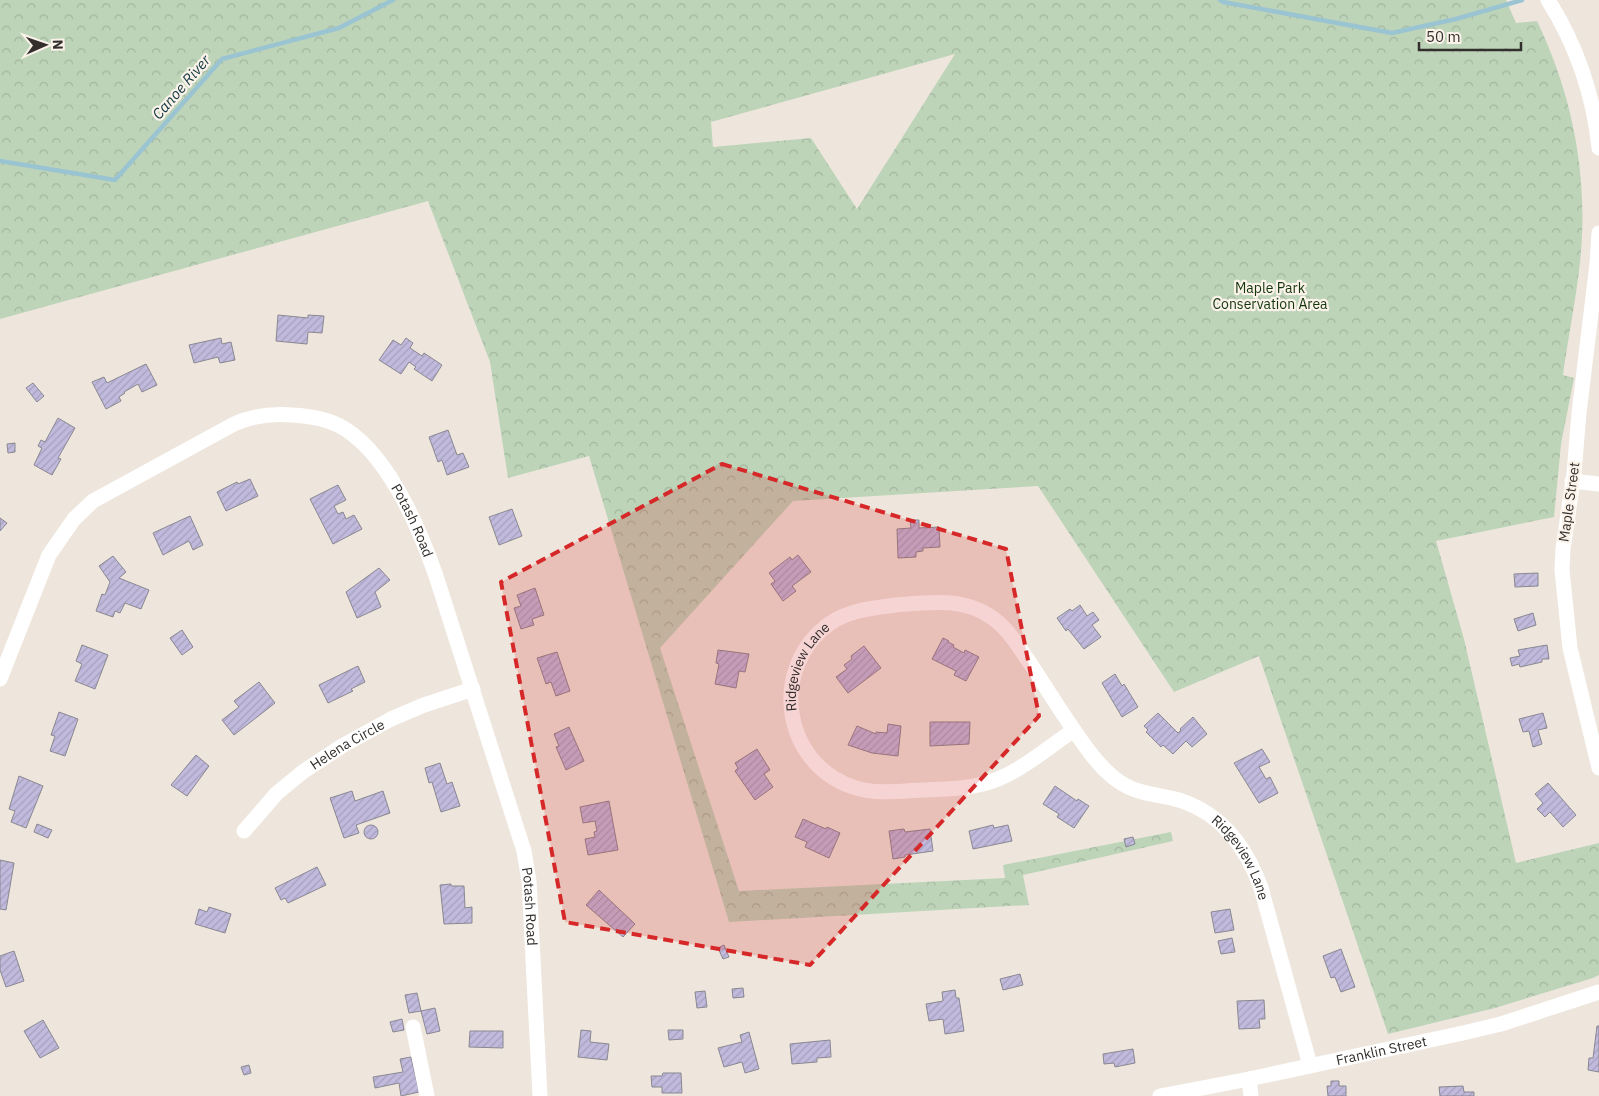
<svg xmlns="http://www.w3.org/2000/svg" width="1599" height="1096" font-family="'IBM Plex Sans',sans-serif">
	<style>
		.forest { fill: url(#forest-crowns); fill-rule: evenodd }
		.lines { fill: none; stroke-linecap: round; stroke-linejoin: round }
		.stream { stroke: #9ac4d2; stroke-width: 4.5 }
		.building { fill: url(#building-hatch); stroke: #898791 }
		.minor { stroke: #fff; stroke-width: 15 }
		.marked { fill: #d62828; fill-opacity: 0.2; stroke: #d62828; stroke-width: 4; stroke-dasharray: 10 6; stroke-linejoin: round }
		.labels { text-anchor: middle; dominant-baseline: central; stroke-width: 4.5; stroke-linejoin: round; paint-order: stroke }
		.park-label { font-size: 14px; fill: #13360d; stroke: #fbf3e9 }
		.street-label { font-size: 14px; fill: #322f2c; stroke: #fbf3e9 }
		.water-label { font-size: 15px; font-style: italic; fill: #103742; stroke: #fbf3e9 }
	</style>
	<defs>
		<pattern id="forest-crowns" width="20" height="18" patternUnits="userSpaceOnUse" patternTransform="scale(1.25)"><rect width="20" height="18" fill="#bdd4b9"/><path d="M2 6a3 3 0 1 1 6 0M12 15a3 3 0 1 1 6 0" fill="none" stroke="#a3b69f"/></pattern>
		<pattern id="building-hatch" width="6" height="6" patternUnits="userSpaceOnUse" patternTransform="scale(1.25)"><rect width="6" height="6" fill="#c1badd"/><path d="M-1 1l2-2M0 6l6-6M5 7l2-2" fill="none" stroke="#a6a0be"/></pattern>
	</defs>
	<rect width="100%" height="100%" fill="#eee6dc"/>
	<path class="forest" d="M0,0H1506L1516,23L1537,21C1573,96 1589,178 1580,262C1576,300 1568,338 1563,375L1574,378L1561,444L1554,517L1436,541L1464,639L1516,863L1599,843V975L1593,978L1495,1008L1388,1034L1259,656L1174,692L1038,486L793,501L660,648L739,891L1005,878L1003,865L1171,832L1173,841L1023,875L1029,905L729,922L589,456L508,478L490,362L428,201L0,319ZM955,54L857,209L811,138L713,147L711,122Z"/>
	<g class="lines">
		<path class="stream" d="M1220,0L1223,2L1392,33L1456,19L1522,0
			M0,161L115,180L222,59L339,28L393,0"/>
	</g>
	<path class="building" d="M278,315L308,318V315L324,316L322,333L308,332L307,344L276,341Z
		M221,338L222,344L231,342L235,360L220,363L218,357L194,363L189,345Z
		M406,338L413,343L410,348L422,356L424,353L442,365L432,381L414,369L416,367L409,362L401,374L379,360L393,340L401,345Z
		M146,364L157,385L142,392L138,384L124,392L125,393L119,397L121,401L106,409L92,382L104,377L107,383Z
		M33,383L44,396L37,402L26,388Z
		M58,418L75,428L58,458L61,459L52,475L34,465L42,448L38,446L41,440L45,442Z
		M448,430L457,455L463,453L469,467L447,475L442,460L438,462L429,437Z
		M15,443V452L8,453L7,444Z
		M250,479L258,496L226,511L217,492L237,482L238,484Z
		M338,485L346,500L334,506L338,514L343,512L346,519L354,515L362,529L333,544L310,499Z
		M512,509L522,536L499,545L489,517Z
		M190,516L203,545L193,550L189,541L163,555L153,533Z
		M0,518L7,523L0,531Z
		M910,520H919V528L939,527L940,547L923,548V551L916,552V557L898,558L897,529L911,528Z
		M798,555L811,572L792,586L796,591L783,601L771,584L775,581L769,573L790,557L792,560Z
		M113,556L126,572L119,578L149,590L141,609L125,603L120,613L115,611L113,617L96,611L102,594L105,595L110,582L99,566Z
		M379,568L390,580L375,592L381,607L357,618L346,592Z
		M1538,573V586L1515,587L1514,574Z
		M535,588L544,615L532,619L534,625L521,629L514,608L521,606L517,595Z
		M1080,605L1087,616L1093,612L1099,620L1092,625L1101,637L1084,649L1068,629L1066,631L1057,618L1070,609L1072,611Z
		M1533,613L1536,625L1518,631L1514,619Z
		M182,630L193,647L182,655L170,638Z
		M943,638L949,641L948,642L954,645L953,647L964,653L965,650L979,657L966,681L954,675L956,671L932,659Z
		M82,645L108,655L95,689L75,681L82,664L76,661Z
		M1547,645L1549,659H1542V662L1520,667L1519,664L1512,666L1510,658L1520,656L1518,650Z
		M864,646L881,668L848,693L836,677L847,669L844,665L852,659L851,656Z
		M718,650L749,654L745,672L739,671L736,688L715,684L719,664L716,663Z
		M557,652L570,691L556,696L551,682L546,684L537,658Z
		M358,666L365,682L351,689L353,691L328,703L319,685Z
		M1115,674L1122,686L1124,684L1138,707L1122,717L1102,683Z
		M259,682L275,703L234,735L222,720L239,707L234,701Z
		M59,712L78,719L65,756L50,751L55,736L51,735Z
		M1158,713L1178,733L1181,730L1180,729L1193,717L1207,734L1192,747L1186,741L1173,754L1163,745L1161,747L1146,732L1148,730L1144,726Z
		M1543,713L1547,728L1538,730L1542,744L1533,747L1529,731L1523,732L1519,719Z
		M930,722H970L969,744L930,746Z
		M888,724L901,726L898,756L872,753L848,745L857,726L876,734V732L887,733Z
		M569,727L584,761L566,770L556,747L559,746L554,734Z
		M757,749L770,770L764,774L773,787L755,800L735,771L738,768L735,763Z
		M1262,749L1270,762L1259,767L1266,779L1270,777L1278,793L1259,803L1234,763Z
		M196,755L209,766L187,796L171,785Z
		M440,763L447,784L452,782L460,806L441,812L432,782L429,783L425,768Z
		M19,776L43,786L26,828L11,822L15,811L9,809Z
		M1548,783L1576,815L1563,827L1550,812L1545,817L1537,809L1543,803L1535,794Z
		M1055,786L1077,801L1078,799L1089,806L1074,828L1057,817L1059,814L1043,804Z
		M352,791L355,801L383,791L390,813L356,825L359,833L344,838L330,798Z
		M609,801L618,850L588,855L585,839L595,837L594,832L597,831L595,821L583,823L580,807Z
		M803,819L826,829L827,827L840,833L829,858L805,847L807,842L795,837Z
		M37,824L52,830L48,838L34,832Z
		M993,825L994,828L1008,825L1012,841L973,849L969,831Z
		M364 832a7 7 0 1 1 14 0a7 7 0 1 1-14 0Z
		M904,829L905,832L930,829L933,851L905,855V857L893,859L889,831Z
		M1133,837L1135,844L1126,847L1124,839Z
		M0,860L14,863L6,910L0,909Z
		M317,867L326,885L288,903L285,898L281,900L275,888Z
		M451,884V886H464L465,908L472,907V923L444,924L440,885Z
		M599,890L635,924L623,937L586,905Z
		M209,907L231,914L225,933L195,924L199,909L207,912Z
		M1230,909L1234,930L1215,933L1211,912Z
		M1232,938L1235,952L1221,954L1218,941Z
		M724,945L729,957L723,959L718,948Z
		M1341,949L1355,987L1341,992L1335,977L1331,978L1323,956Z
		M14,951L24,981L6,987L0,970V956Z
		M1020,974L1023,985L1003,990L1000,979Z
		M743,988L744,997L733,998L732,989Z
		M955,990L956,998H959L964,1031L945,1034L943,1019L929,1021L926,1004L943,1001L942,992Z
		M705,991L707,1007L697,1008L695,992Z
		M417,993L421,1011L409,1013L405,995Z
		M1264,1000L1265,1019H1259L1260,1028L1239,1029L1237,1001Z
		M435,1008L440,1031L427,1034L421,1011Z
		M402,1019L404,1030L393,1032L390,1022Z
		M43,1020L59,1048L40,1058L24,1031Z
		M1597,1026H1599V1072L1588,1070L1589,1058H1593Z
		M581,1030L591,1031L590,1042L609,1044L607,1060L578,1057Z
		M668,1030H683V1039L669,1040Z
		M470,1031H503V1048L469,1047Z
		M749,1032L759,1069L745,1073L742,1062L724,1067L718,1048L742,1042L740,1035Z
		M830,1040L831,1057L817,1058V1062L792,1064L790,1044Z
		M1133,1049L1135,1063L1115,1067L1114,1063L1104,1064L1103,1054Z
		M411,1057L419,1092L401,1096L399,1083L375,1088L373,1077L403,1072L400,1059Z
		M249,1065L251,1073L244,1075L241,1067Z
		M663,1073H681L682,1093H662V1087H652L651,1076H662Z
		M1331,1081H1339V1086H1346V1096H1328L1327,1086H1331Z
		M1463,1086L1464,1092H1474V1096H1440L1439,1087Z"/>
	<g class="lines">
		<g class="minor">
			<path d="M1548,0C1576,44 1594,96 1599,148"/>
			<path d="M1599,233L1597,264L1579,413L1574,473L1563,549L1562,570L1570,648L1599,768"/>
			<path d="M1572,481L1599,484"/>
			<path id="s1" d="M0,679L49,555L74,519L93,501L234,424C254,415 272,413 293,415C308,416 324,418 338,425C386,449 419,527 436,576L524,851L529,881L540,1096"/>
			<path id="s2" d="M1074,730C1050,746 1025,768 998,779C973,789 949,789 923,790C900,791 876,795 853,787C782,763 769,668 829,624C849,610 873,608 896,605C930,602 965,597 994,619C1010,631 1020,649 1032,666C1050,694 1068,723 1088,750C1100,766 1114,782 1133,789C1148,795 1166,796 1182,801C1223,815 1247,849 1261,888L1310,1065"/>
			<path id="s3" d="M244,831L277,793L304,771L342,746L391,719L424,705L473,689"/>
			<path d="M413,1027L427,1096"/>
			<path d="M1249,1079L1251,1096"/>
			<path id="s4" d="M1160,1096L1249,1079L1463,1033L1501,1024L1599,992"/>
		</g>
	</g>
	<path class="marked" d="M722,464L1006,549L1039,716L810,965L565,922L501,582Z"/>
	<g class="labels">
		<g class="park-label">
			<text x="1270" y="288">Maple Park<tspan x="1270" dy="16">Conservation Area</tspan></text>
		</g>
		<g class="street-label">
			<text transform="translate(1569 502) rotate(-82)">Maple Street</text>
			<text stroke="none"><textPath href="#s1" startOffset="594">Potash Road</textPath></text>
			<text stroke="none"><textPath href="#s2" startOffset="389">Ridgeview Lane</textPath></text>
			<text stroke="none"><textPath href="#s3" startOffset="136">Helena Circle</textPath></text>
			<text stroke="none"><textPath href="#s2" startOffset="969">Ridgeview Lane</textPath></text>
			<text stroke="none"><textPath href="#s1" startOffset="999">Potash Road</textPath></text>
			<text stroke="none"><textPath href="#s4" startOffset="226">Franklin Street</textPath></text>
		</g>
		<g class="water-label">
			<text transform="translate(181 87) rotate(-49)">Canoe River</text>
		</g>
	</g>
	<g transform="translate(45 45) rotate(88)" stroke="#fbf3e9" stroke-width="4" paint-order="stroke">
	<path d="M0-4L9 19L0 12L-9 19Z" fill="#322f2c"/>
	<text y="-8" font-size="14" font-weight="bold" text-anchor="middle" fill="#322f2c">N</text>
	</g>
	<path d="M1419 42v8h102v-8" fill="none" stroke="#322f2c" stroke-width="2.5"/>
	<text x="1426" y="42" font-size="15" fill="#322f2c" stroke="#fbf3e9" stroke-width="4" paint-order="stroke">50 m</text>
</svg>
